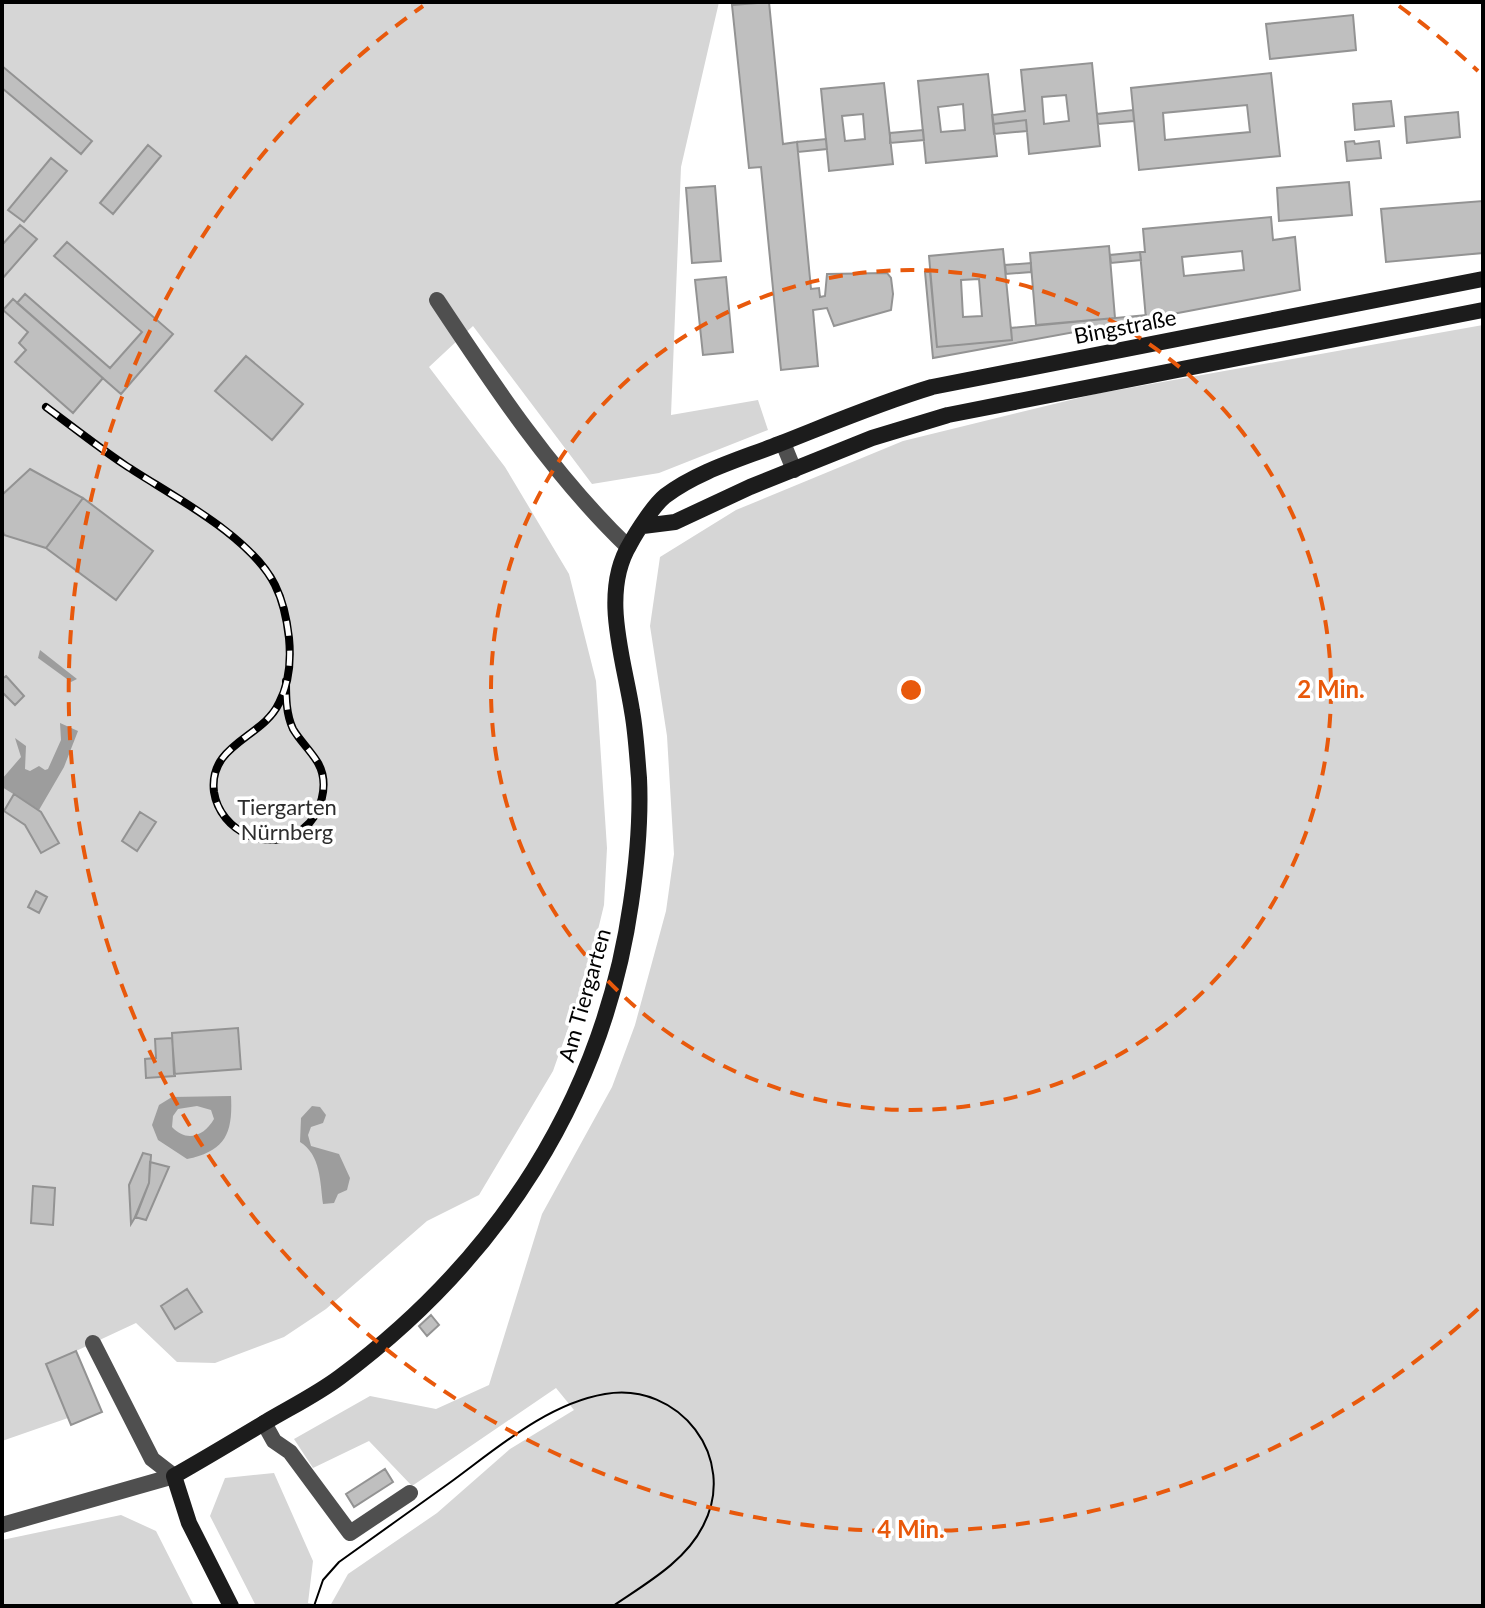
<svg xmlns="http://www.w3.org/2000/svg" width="1485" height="1608" font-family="Lato,sans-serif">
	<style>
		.green { fill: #d6d6d6 }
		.water { fill: #9d9d9d; fill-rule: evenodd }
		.building { fill: #bfbfbf; stroke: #939393; stroke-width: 2; fill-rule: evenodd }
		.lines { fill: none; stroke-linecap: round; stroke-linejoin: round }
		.street { stroke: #4f4f4f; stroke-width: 16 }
		.secondary { stroke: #1c1c1c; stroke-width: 16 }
		.tram { stroke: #000; stroke-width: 2 }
		.rail-casing { stroke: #000; stroke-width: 8 }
		.rail { stroke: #fff; stroke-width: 5; stroke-dasharray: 15; stroke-linecap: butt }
		.ring { fill: none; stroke: #e8590c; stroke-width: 4; stroke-dasharray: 14 10 }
		.labels { text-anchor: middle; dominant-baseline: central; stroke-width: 7; stroke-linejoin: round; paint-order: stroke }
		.street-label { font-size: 22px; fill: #000; stroke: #fff }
		.park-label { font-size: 22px; fill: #2d2d2d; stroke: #fff }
		.centre { fill: #e8590c; stroke: #fff; stroke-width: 4 }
		.ring-label { font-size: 24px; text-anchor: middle; font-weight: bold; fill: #e8590c; stroke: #fff; stroke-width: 7; stroke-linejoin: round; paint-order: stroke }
	</style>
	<rect width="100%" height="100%" fill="#fff"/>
	<path class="green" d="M2,2H719L681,167L671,415L758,400L768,430L659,473L592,484L473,326L429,367L505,467L569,574L596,681L607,848L604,905L587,975L553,1071L479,1195L427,1221L326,1309L284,1337L215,1363L177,1362L136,1323L76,1351L102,1412L71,1425L68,1418L2,1441Z
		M1483,325V1606H330L348,1574L437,1513L510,1449L574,1410L556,1388L412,1486L369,1441L313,1468L294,1439L370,1396L436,1409L489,1385L542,1214L612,1087L635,1025L666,911L674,854L667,736L650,626L660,557L736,510L903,441L1095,394Z
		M274,1473L313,1561L308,1603L324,1606H256L210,1516L225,1478Z
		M121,1515L156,1531L194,1606H2V1540Z"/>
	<path class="water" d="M40,650L77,679L71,682L38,658Z
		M60,723L78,731L64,767L39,810L2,787V779L21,757L15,738L26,746L25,769L30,771L39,766L45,770L48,769L61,740Z
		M231,1096C233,1134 225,1151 187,1159L158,1140L152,1125L159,1105L172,1097ZM197,1106L211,1110L214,1119C204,1136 187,1143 172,1127L173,1116L178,1109Z
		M312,1106L320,1107L326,1115L323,1123L311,1127L308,1135L311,1146L339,1154L350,1178L347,1190L338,1194L334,1203L323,1204C320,1182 321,1155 300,1142L301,1118Z"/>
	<path class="building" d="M769,2L783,144L797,142L811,289L819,288L820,297L825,296L827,274L887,273L891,278L893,294L891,310L834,326L827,308L813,310L818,366L781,370L761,167L749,168L732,5Z
		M1353,15L1356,50L1270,59L1266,24Z
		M1092,63L1100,146L1029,154L1026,120L993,124L992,115L1025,111L1021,70ZM1066,95L1069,121L1044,124L1042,97Z
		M2,66L92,141L81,154L2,88Z
		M1271,73L1280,156L1139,170L1131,88ZM1247,105L1250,132L1165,140L1163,113Z
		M988,74L997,156L926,163L918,81ZM963,104L965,130L941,132L938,107Z
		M884,83L893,164L829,171L821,89ZM863,114L865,139L845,141L842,116Z
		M1391,101L1394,126L1355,130L1353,104Z
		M1133,110L1134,121L1098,124L1097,114Z
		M1458,112L1460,137L1407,143L1405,117Z
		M1026,120L1027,131L994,134L993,124Z
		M923,130L924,140L890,143V133Z
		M826,139L827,149L798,152L797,142Z
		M1354,141L1355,144L1379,141L1381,158L1347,161L1345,142Z
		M148,145L161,156L113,214L100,203Z
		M51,158L67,171L24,222L8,210Z
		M1349,182L1352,215L1279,221L1277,188Z
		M715,186L721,261L692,263L686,188Z
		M1483,201V253L1386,262L1381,209Z
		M1271,217L1273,240L1295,237L1300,290L1146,319L1140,252H1145L1143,229ZM1242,251L1244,270L1184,276L1182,257Z
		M20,225L37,239L2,279V245Z
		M67,242L173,334L121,394L17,303L25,294L110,368L142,332L54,256Z
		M1109,246L1115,318L1036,325L1030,253Z
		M1003,249L1012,340L937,347L929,256ZM979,279L982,316L963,317L961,280Z
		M1140,252L1141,260L1111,263L1110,255Z
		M1031,263V272L1006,274L1005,265Z
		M925,272H930L937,347L1012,340L1011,328L1146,315V319L933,358Z
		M726,277L733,352L703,355L695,280Z
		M13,299L103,378L73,413L15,362L26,350L19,343L28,332L3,310Z
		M246,356L303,404L272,440L215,391Z
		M30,469L83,498L46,548L4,535L2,528V495Z
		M83,498L153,551L116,600L46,548Z
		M6,676L24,696L15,705L2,692V679Z
		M14,794L41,812L59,843L41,853L25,825L4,811Z
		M140,812L156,822L137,851L122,841Z
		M36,891L47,897L39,913L28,907Z
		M238,1028L241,1069L174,1074L172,1033Z
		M172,1038L175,1076L146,1078L145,1059L156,1058L155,1039Z
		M143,1153L151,1155L149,1183L137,1214L131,1224L129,1185Z
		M150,1162L169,1167L146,1220L135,1217L149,1183Z
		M33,1186L55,1188L53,1225L31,1223Z
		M187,1289L202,1312L175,1329L161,1306Z
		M431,1315L439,1325L427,1336L419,1326Z
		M76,1351L102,1412L71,1425L46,1364Z
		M385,1469L393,1482L354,1507L346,1494Z"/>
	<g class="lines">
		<path class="street" d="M437,300C494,386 553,475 628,547
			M783,443L794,470
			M93,1343L152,1459L174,1476
			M264,1423L274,1441L290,1452L350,1533L410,1493
			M2,1525L174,1476"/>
		<path class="secondary" d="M643,526L675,522L750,487L872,438L948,415L1483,310
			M231,1606L189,1523L174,1476C204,1459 234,1441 264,1423C289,1408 316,1395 340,1377C497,1260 603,1099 631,903C637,862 641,820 639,778C637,755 636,733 632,711C624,659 600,593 630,544C637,531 654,505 665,496C698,471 741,459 779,444C830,424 879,403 932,387L1483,279"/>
		<path class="tram" d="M314,1606L323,1580L339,1562C375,1536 412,1510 448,1484C495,1450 546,1404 605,1394C679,1381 739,1458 703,1526C685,1562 645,1584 613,1606"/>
		<g class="rail-casing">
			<path id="rail" d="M46,407C73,427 98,447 125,465C170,495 250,535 275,585C283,601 287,620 289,638C291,659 289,684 279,703C263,738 208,744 214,792C220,832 270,855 303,829C321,815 330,784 318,763C311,751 300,741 293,729C286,714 286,697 286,681"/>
		</g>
		<use href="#rail" class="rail"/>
	</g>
	<g class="ring">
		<circle cx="911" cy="690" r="420"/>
		<path d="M1478 1309A840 840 0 1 1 423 6M1399 6A840 840 0 0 1 1478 71"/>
	</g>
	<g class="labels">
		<g class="street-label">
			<text transform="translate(1125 326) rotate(-11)">Bingstraße</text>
			<text transform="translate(584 995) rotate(-74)">Am Tiergarten</text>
		</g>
		<g class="park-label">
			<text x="287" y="806">Tiergarten<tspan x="287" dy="25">Nürnberg</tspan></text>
		</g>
	</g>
	<circle cx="911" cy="690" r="12" class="centre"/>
	<g class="ring-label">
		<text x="1331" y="698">2 Min.</text>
		<text x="911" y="1538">4 Min.</text>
	</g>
	<rect width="1485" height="1608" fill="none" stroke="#000000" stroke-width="8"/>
</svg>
